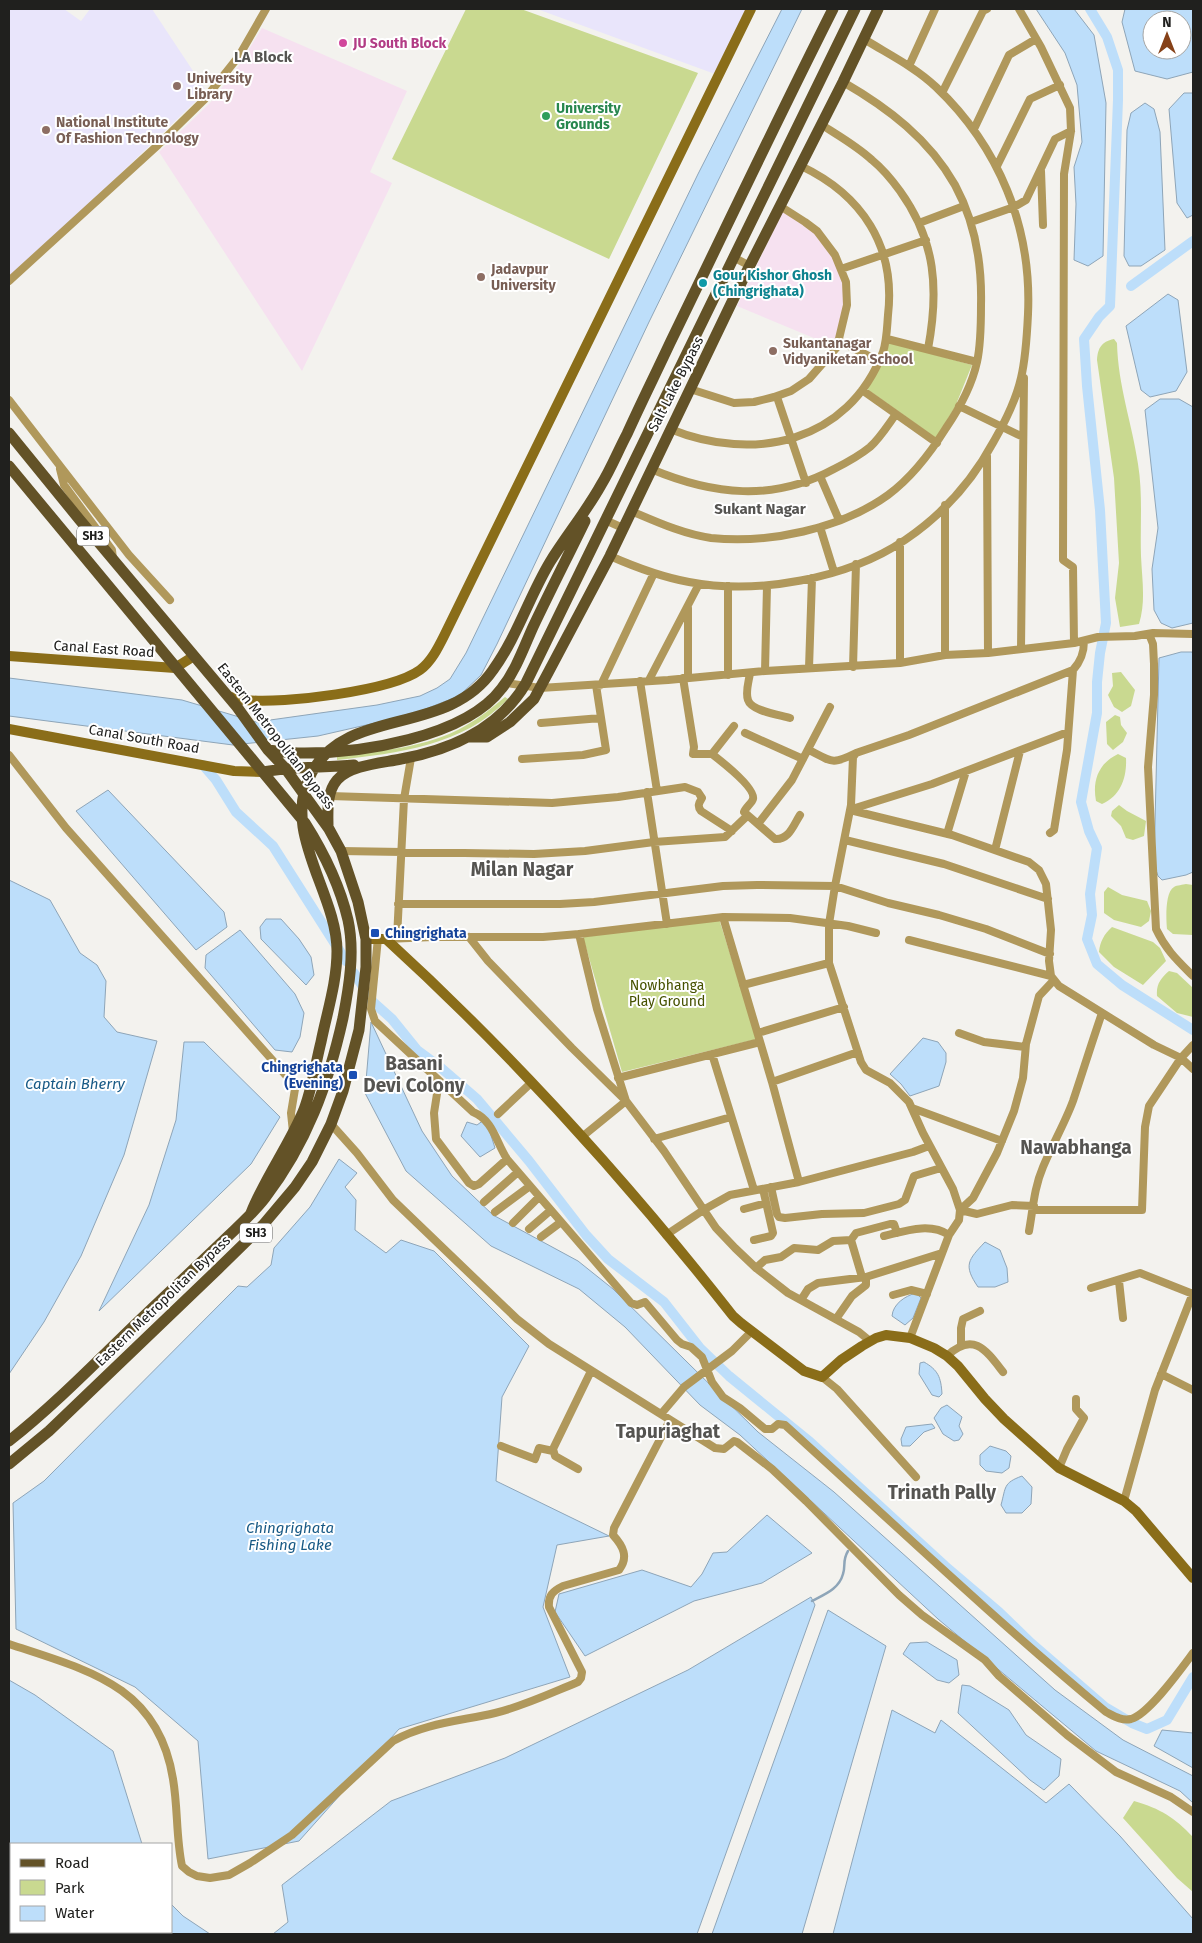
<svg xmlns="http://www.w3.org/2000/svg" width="1202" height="1943" font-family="'Fira Sans',sans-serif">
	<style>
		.commercial { fill: #e9e5fb }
		.industrial { fill: #f6e1f0 }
		.green { fill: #c9d990 }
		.water { fill: #bddefa; stroke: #8ea5b8; fill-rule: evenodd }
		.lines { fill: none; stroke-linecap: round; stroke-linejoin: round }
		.stream { stroke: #8ea5b8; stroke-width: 2.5 }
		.canal { stroke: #bddefa; stroke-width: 10 }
		.street { stroke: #b0985b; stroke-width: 8 }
		.secondary { stroke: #8a6d19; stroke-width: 10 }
		.primary { stroke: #635227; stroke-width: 11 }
		.hotel-dot { fill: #d1479c; stroke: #fff; stroke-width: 2 }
		.education-dot { fill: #8d6e63; stroke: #fff; stroke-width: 2 }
		.leisure-dot { fill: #2e9e5b; stroke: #fff; stroke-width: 2 }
		.culture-dot { fill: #0f9aa8; stroke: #fff; stroke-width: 2 }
		.transit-dot { fill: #1a4fb4; stroke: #fff; stroke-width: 2 }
		.labels { text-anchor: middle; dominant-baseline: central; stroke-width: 4; stroke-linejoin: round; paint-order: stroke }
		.shield { fill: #fff; stroke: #636362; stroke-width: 1 }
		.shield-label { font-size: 12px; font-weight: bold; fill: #20201e }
		.hotel-label { font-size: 14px; font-weight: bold; fill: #b23c85; stroke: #fff; text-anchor: start }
		.education-label { font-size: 14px; font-weight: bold; fill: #785e54; stroke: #fff; text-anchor: start }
		.leisure-label { font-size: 14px; font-weight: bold; fill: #27864d; stroke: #fff; text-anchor: start }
		.culture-label { font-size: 14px; font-weight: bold; fill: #0d838f; stroke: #fff; text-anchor: start }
		.street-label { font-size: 14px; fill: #20201e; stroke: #fff }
		.transit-label { font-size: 14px; font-weight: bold; fill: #164399; stroke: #fff; text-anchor: start }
		.park-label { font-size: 14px; fill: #465100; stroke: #fff }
		.neighbourhood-label { font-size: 15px; font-weight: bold; fill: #555451; stroke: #fff }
		.water-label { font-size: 15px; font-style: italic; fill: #175985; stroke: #fff }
		.district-label { font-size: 19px; font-weight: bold; fill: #555451; stroke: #fff }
	</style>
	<rect width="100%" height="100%" fill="#f3f2ee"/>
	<path class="commercial" d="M11,9H64L81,21L90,9H152L205,89L197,100L117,177L9,277V11Z
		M537,9H747L715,74Z"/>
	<path class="industrial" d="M262,28L407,91L370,172L392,183L302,371L159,152L210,103L238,67Z
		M783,211L819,235L834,255L844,281L845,305L833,346L737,306Z"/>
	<path class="green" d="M466,9H521L698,73L609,259L392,159Z
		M1114,339L1117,343C1118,386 1132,423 1138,464C1143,494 1140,526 1141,556C1142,580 1146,601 1139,624L1120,627L1115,598L1119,563L1114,478L1097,360C1098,348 1101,342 1114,339Z
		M889,342L972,365L955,407L936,438L867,389Z
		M1121,672L1135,690L1131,706L1122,712L1114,707L1108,695L1113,686L1112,673Z
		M505,697L508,699C463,746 398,753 337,760V756C379,751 427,748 465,726C479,718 492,708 505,697Z
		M1115,715L1120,717L1121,725L1127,733L1123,742L1113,750L1107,744L1106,722Z
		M1118,754L1126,758C1127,777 1121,796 1102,804L1096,801C1092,780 1099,763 1118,754Z
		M1119,805L1127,811L1146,821L1144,836L1133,840L1126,838L1121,826L1111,816L1112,811Z
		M1186,884L1193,885V935L1173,934L1167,929C1166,919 1165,892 1174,887C1177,885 1183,885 1186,884Z
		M1108,887L1122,895L1147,901L1151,911L1149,921L1141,927L1114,920L1104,913V892Z
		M719,919L757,1039L622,1072L583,937Z
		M1112,927L1153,942L1160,948L1166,961L1143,985L1114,967L1099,952C1100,942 1104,934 1112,927Z
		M1169,971L1177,973L1193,988V1017L1177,1013L1157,996C1156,984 1161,978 1169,971Z
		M1134,1801C1161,1809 1174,1817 1193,1837V1892L1177,1878L1123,1818Z"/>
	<path class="water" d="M782,9H802L649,322L497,644L481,675L459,696L410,715L318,736L233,745L9,716V678L182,700L256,722L377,705L420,696L437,688L450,679L466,653L698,174Z
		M1036,9H1074L1094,35L1106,103L1103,256L1088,266L1074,260L1076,204L1074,167L1082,142L1077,85L1065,53Z
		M1125,9H1193V72L1167,79L1135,71L1122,22ZM1152,20H1182V50H1152Z
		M1184,93H1193V215L1187,218L1177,203L1169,109Z
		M1145,103L1154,109L1160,132L1165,250L1141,266H1129L1124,256L1127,130L1131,113Z
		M1168,294L1178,300L1187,372L1176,391L1150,397L1141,390L1126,326Z
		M1160,399H1179L1193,407V623L1172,628L1161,623L1154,610L1152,569L1158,528L1145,410Z
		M1181,652H1192L1193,654V872L1186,875L1162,880L1158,876L1154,864L1159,658Z
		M108,790L224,912L227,927L196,950L76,811Z
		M9,880L50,900L80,953L97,965L106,981L104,1017L117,1032L157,1041L124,1155L81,1256L44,1322L9,1374Z
		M266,919H281L299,939L311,957L314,975L306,985L261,939L260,927Z
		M240,930L295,994L304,1013L300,1037L292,1052L275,1050L205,968L206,955Z
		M371,1022L422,1131L452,1176L493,1215L578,1261L613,1289L758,1432L834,1492L1055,1690L1123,1740L1193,1776V1803L1180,1791L1096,1751L938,1619L740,1435L700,1405L625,1327L579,1289L491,1246L406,1171L365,1093Z
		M923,1038L938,1042L946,1053V1062L939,1086L910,1096L901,1084L890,1074Z
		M184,1042H204L280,1117L251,1164L99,1311L149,1205L176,1120Z
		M484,1120L489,1129L495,1148L480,1157L461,1136L467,1122L477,1125Z
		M339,1159L357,1173L345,1187L356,1200L355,1230L386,1253L401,1240L434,1251L529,1346L502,1397L496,1481L609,1536L557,1545L543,1607L570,1677L399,1729L299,1841L208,1859L198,1741L135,1687L16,1629L13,1503L44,1481L238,1286L247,1287L271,1265L274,1248L310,1207Z
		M985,1242L1000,1250L1007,1268L1008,1282L995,1287H978C963,1265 968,1260 985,1242Z
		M916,1293L921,1298L913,1318L905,1325L892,1316C893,1304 905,1296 916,1293Z
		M924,1362C938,1370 941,1377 942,1394L939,1397L932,1395L919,1374L920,1363Z
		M947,1405L962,1417L959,1426L963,1434L959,1440L954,1441L943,1434L934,1418L941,1408Z
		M932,1424L935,1428L924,1432L910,1446H902L901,1439L906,1427Z
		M990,1446L1006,1451L1011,1456L1009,1468L1002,1473L986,1471L980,1465V1455Z
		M1022,1476L1032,1487L1031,1504L1022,1513H1006L1001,1505C1006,1487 1003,1483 1022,1476Z
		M767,1515L812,1553L762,1583L694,1601L585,1656L555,1612L559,1594L642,1570L691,1587L702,1574L713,1553L727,1552Z
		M811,1597L815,1605L697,1934H273L288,1922L282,1885L391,1801L505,1758L688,1670Z
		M828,1610L886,1646L802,1934H712Z
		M927,1642L957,1660L959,1675L949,1683L937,1680L903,1654L910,1643Z
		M9,1680L35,1695L113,1751L142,1844H11V1923L9,1922Z
		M962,1685L970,1686L1009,1710L1026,1735L1061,1759L1059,1776L1044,1790L1030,1780L958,1713Z
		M892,1710L935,1733L941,1720L1046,1803L1069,1784L1120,1836L1193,1919V1934H833Z
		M1162,1730L1193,1733V1768L1154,1746Z
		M171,1904L183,1916L210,1934H45L37,1932H171Z"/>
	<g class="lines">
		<path class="stream" d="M812,1601C825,1594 839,1589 843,1574C846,1565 842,1561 848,1551"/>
		<path class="canal" d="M1090,9L1107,37L1118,70V100L1110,306L1099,317L1084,339L1087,386L1100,510L1106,623L1100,653L1097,682V713L1081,802L1089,831L1097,848L1090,894L1092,915L1087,939L1097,964L1122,985L1193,1030
			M1131,286L1193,241
			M203,765L216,780L236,812L273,846L346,961
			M354,973L373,1002L392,1019L417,1050L440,1067L477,1099L529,1161L586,1235L608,1259L664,1302L700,1348L729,1376L810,1442L945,1566L999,1612L1031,1643L1105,1707L1132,1723L1147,1729L1167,1720L1193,1677"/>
		<path class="street" d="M1019,9L1041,47L1070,108L1071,131L1064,174L1063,560L1073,567L1074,643
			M909,66L935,9
			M942,93L983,11L987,9
			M822,125C839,136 857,146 872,160C883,169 892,180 900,191C936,241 939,290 928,349
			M974,129L1009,55L1036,39
			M997,166L1030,99L1060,85
			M1041,171L1043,225
			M971,222L1014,207L1026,200L1055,139L1071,131
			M919,223L964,206
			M733,257L750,266
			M841,269L926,240
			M9,281L158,145L204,100L239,56L266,9
			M887,339L977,362
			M839,341L879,361
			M690,389L734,403L754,402L774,397L791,391L809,379L837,347L847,305L846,282L835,255L817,231L805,222L780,206
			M862,390L937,443
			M777,397L806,483
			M9,400L129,555L170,600
			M959,406L1023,437
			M670,429C754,463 848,443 883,352C887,340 887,327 888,315C896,246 862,195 801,166
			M987,456L988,653
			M60,469L64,485L112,550L113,559
			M651,469C713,495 773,502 834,469C846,463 859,456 870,447C880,438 888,425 896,414
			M820,476L839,520
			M631,511C657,522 683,534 711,538C768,544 841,529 888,495C911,478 931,452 946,428C959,409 972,385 977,362C981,344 981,323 981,305C982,264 975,222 955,185C929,139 888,108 843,82
			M605,520L623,528
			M820,527L834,572
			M610,556C635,567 661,577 689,582C757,595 847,579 905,540C942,515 973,480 994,441C1005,422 1016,400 1021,378C1026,357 1027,335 1028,314C1032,227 999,147 936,87C915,67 888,54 864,39
			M1149,634L1153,644L1154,664V695L1148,767L1156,929C1166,950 1177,960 1193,976
			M1021,649L1024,378
			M945,655V505
			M900,663V542
			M853,667L856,564
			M809,668L812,578
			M765,671L767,586
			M750,673C749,681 745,692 748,700C751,711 780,715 790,718
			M728,675V586
			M683,678L694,747L693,754H712L734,726
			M688,678V608
			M649,680L699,584
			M640,681L657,791
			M506,683L540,688L668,680L765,671L900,663L945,655L988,653L1074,643L1098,637L1135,636L1153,633L1193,634
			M601,685L654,573
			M541,723L601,718
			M745,733L803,759
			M809,750C832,762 832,765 856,753
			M712,754C721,761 756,788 753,799C752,803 746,807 744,812L775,839C789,840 793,826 800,815
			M9,755L66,828L291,1081L295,1089L291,1113L293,1132
			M522,759L583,755L606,750L596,685
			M647,792L667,924
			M330,796L552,803L618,797L685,787L698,792L702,798C699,803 697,806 701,811L732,831
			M852,809L932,784L1068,732
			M850,810L952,835L1029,862L1039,870L1046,884L1051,930L1049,961L1051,976L1059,986L1154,1045L1181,1058L1193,1069
			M758,824L792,780L830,707
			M1050,833L1054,830L1067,750L1073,670C1081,661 1084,653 1084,641
			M947,834L966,771
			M845,840L944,864L1048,899
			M995,850L1020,751
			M341,851L534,854L585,851L654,842L725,837L747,816
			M398,904H560L594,902L723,886L757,885L835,886L888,903L939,915L986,929L1050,954
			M723,917L772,1082L799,1182
			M579,934L597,1009L626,1101L583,1136
			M469,937L488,961L572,1048L626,1101L664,1151L716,1228L735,1248L756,1268L788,1293L859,1332L870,1341
			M378,938L371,1009L375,1021L473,1112C493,1120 496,1142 507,1159L631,1303L637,1305L645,1302L677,1340L682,1344L691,1347L702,1357L712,1382L723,1397L740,1408L765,1429H772L778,1424L785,1425C891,1521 995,1620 1106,1712C1114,1716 1121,1721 1131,1719C1149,1714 1181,1669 1193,1653
			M397,938L404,799L411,758
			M386,939L433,937H543L579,934L723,917L790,918L848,926L876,933
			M909,940L1051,976
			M743,985L829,963
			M758,1033L844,1007
			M959,1033L984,1042L1025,1047
			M712,1054L754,1190
			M618,1078L760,1042
			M439,1081L434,1113L436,1139L469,1183L474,1186L479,1184L507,1159
			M772,1082L858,1052
			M912,1108L1002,1141
			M498,1114L532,1082
			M331,1124L357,1153L393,1200L517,1319L549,1344L715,1448L724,1449L734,1441L737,1442L772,1469L806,1501L899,1595L922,1615L985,1660L999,1676L1067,1735L1116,1772L1171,1797L1193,1812
			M654,1139L731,1117
			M771,1187L777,1214L779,1217L785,1218L822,1214L864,1213L899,1204L905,1200L914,1176L941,1168
			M484,1202L518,1172
			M744,1209L766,1203
			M960,1210L973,1198L997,1153L1014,1111L1023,1078L1026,1044L1039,996L1054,980
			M960,1210L977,1214L1012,1205L1034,1206
			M1033,1210H1142L1145,1127L1149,1106L1181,1058L1193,1045
			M495,1212L530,1186
			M513,1223L539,1197
			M529,1229L551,1210
			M1029,1231C1033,1209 1034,1188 1043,1167C1052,1145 1065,1123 1073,1101C1083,1071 1092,1042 1102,1013
			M666,1235L705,1209L730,1195L799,1182L913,1152L929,1146
			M884,1236C905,1231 930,1222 949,1235
			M541,1237L561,1222
			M754,1240L771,1236L773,1233L763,1189
			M851,1240L862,1277
			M756,1268L765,1260L781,1257L794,1248L818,1250L833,1241L851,1240L856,1233L890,1224H894L897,1233
			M1119,1281L1123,1318
			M1091,1288L1140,1273L1193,1294
			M893,1295L911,1290L927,1294
			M801,1300L808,1289L818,1283L866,1277L942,1253
			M836,1319L852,1296L866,1285V1277
			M910,1338L949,1235L959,1220L960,1210L953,1189L923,1133L909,1102L890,1083L866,1070L861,1062L829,963V924L835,886L851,805L853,757L856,753L909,735L1073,670
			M961,1345V1328L963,1319L980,1311
			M947,1356C973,1331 986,1350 1003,1372
			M1161,1374L1193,1390
			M822,1377L837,1389L916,1477
			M661,1414L684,1387L732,1351L752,1331
			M501,1446L535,1459L539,1448L553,1451
			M1059,1468L1067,1449L1084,1418L1076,1409V1399
			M578,1469L555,1456L553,1449L591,1371
			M1124,1501L1155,1390L1193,1293
			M9,1644C87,1670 158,1685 173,1779C178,1808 176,1838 182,1866L189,1872L197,1876L210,1878L229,1875L250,1863L292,1835L393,1741C425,1723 460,1721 495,1713C524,1706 551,1693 578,1682L581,1678L582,1672L549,1607C548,1595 553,1591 563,1586L619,1570C629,1557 623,1546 613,1535L614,1528L670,1420"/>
		<path class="secondary" d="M9,656L175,668L194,656
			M228,696C234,698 240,700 246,700C283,704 391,691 420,670C431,662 438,648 444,636L751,9
			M9,729L234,771L263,772
			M366,939H386C512,1054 627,1181 733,1316L741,1323L804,1371L822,1377L841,1360L862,1346L876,1338L886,1335L910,1338L934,1348L947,1356L958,1366L985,1399L1004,1419L1059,1468L1124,1501L1136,1511L1193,1578"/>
		<path class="primary" d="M9,433L79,519L237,707L268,750L285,768L329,829L341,851L358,902L366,939V967L359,1030L343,1091L331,1124L312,1162L295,1187L263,1225L218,1269L49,1431L9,1464
			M9,466L305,823C324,853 340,886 348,920C355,952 349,987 343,1018C328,1085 307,1143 265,1198C252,1215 235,1229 220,1244C194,1269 168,1293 143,1317C99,1359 57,1403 9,1441
			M471,737H487L510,722L534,699L549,671L610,556L743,279L843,82L878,9
			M268,750C278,751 288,753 298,753C358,754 465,738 502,688C516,670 524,647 533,627C550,591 568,556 585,521
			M263,772C293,766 324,768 354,765
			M328,827C328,812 326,793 337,780C350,765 382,763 401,759C451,750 500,728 526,683L855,9
			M251,1213C265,1178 288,1147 303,1112C312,1090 315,1066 321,1042C327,1012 337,982 337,951C337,892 279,831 312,772C348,706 447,737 493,670C517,637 529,597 550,562C566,536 586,512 601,485C611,469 618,451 627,434C641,403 656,373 670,343C724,232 777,120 833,9"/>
	</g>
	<circle class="hotel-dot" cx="343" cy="43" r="5"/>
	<g class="education-dot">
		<circle cx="177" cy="86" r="5"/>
		<circle cx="46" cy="130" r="5"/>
		<circle cx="481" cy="277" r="5"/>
		<circle cx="773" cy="351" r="5"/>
	</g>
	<circle class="leisure-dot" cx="546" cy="116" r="5"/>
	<circle class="culture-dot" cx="703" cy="283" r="5"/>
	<g class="transit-dot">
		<rect x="370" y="928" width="10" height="10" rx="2.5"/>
		<rect x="348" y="1070" width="10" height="10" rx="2.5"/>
	</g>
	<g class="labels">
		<g class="shield">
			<rect x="77" y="526.5" width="32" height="19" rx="4"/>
			<rect x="240" y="1223.5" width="32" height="19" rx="4"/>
		</g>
		<g class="shield-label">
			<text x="93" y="536">SH3</text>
			<text x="256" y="1233">SH3</text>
		</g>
		<g class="hotel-label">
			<text x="353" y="43">JU South Block</text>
		</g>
		<g class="education-label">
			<text x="187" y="78">University<tspan x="187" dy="16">Library</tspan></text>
			<text x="56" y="122">National Institute<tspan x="56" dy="16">Of Fashion Technology</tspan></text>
			<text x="491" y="269">Jadavpur<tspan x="491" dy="16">University</tspan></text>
			<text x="783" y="343">Sukantanagar<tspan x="783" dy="16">Vidyaniketan School</tspan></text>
		</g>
		<g class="leisure-label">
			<text x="556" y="108">University<tspan x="556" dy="16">Grounds</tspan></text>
		</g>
		<g class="culture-label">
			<text x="713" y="275">Gour Kishor Ghosh<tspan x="713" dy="16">(Chingrighata)</tspan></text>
		</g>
		<g class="street-label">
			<text transform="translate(676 384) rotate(-63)">Salt Lake Bypass</text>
			<text transform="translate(104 649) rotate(4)">Canal East Road</text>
			<text transform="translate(276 736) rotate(52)">Eastern Metropolitan Bypass</text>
			<text transform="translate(144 739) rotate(10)">Canal South Road</text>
			<text transform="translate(163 1301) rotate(-44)">Eastern Metropolitan Bypass</text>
		</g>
		<g class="transit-label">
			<text x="385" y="933">Chingrighata</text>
			<text x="343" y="1067" text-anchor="end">Chingrighata<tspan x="343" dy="16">(Evening)</tspan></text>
		</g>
		<g class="park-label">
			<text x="667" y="985">Nowbhanga<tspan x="667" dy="16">Play Ground</tspan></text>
		</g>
		<g class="neighbourhood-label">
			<text x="263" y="57">LA Block</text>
			<text x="760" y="509">Sukant Nagar</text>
		</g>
		<g class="water-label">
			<text x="75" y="1084">Captain Bherry</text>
			<text x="290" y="1528">Chingrighata<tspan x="290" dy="17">Fishing Lake</tspan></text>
		</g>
		<g class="district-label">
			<text x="522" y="869">Milan Nagar</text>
			<text x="414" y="1063">Basani<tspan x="414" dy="22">Devi Colony</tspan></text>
			<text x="1076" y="1147">Nawabhanga</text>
			<text x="668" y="1431">Tapuriaghat</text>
			<text x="942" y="1492">Trinath Pally</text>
		</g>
	</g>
	<rect width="1202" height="1943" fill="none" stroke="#20201e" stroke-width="20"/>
	<rect x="10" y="1843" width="162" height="90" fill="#ffffff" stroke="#a6a6a5"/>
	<rect x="20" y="1859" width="25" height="8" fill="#635227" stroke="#a6a6a5"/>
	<text x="55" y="1868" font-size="15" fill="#20201e">Road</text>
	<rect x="20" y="1880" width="25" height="15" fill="#c9d990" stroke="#a6a6a5"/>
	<text x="55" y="1893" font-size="15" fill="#20201e">Park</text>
	<rect x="20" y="1906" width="25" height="15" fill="#bddefa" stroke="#a6a6a5"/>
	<text x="55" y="1918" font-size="15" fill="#20201e">Water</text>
	<g transform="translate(1167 35)"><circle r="24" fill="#ffffff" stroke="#a6a6a5"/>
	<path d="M0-4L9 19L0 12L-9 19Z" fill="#864118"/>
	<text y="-8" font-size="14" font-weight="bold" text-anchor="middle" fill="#20201e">N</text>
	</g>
</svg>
